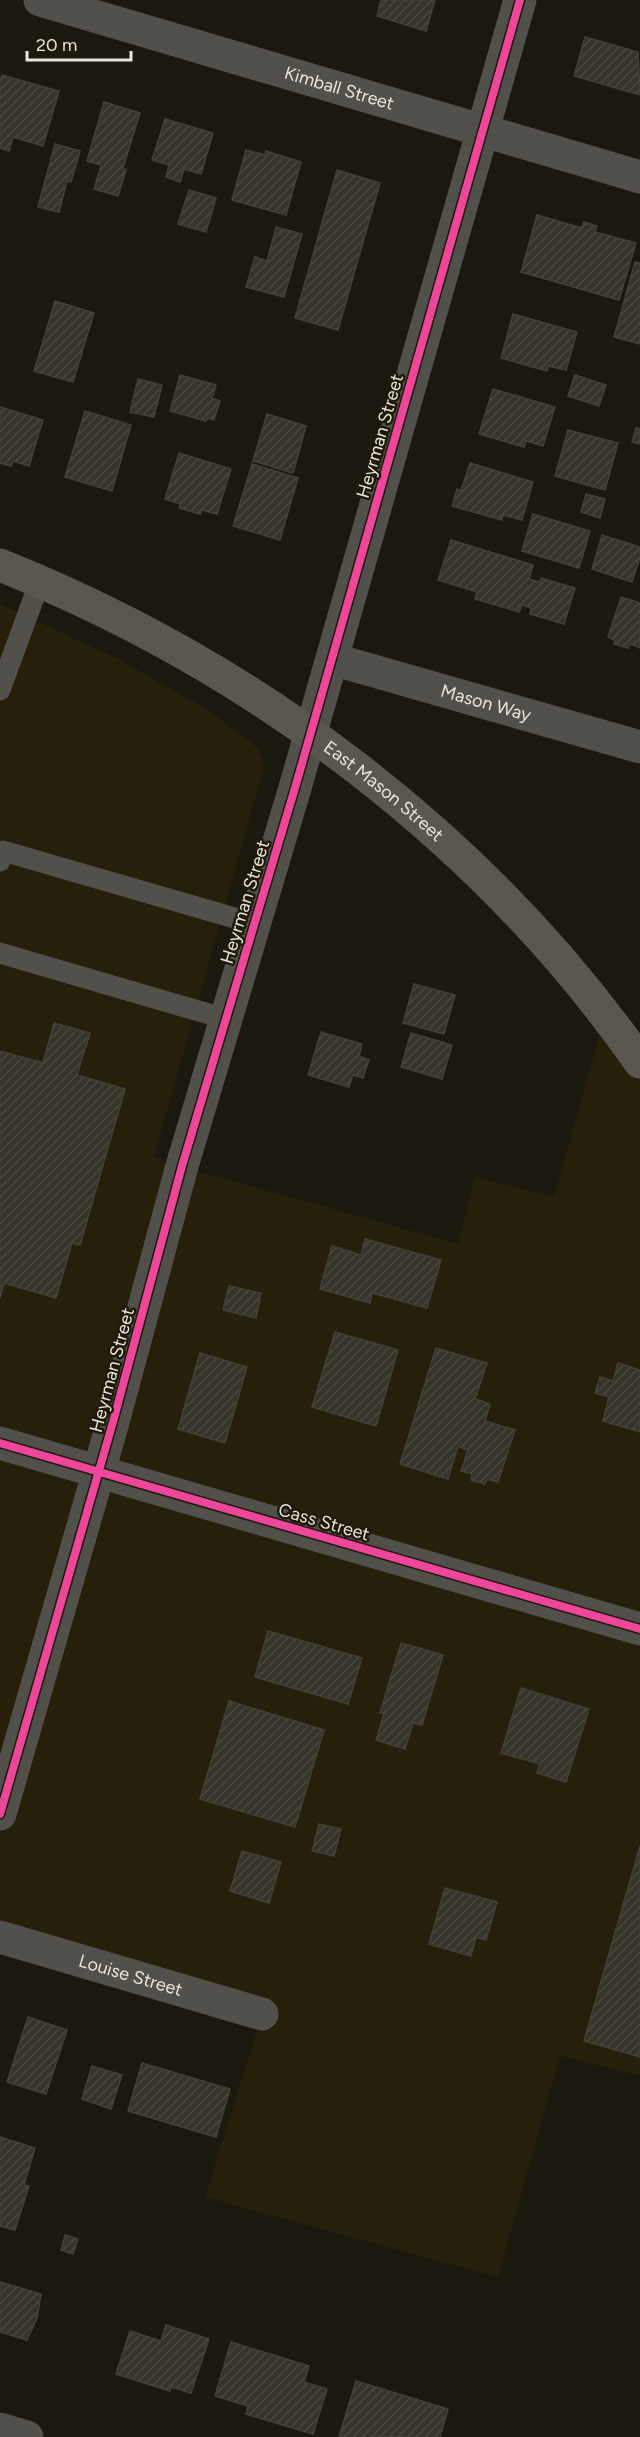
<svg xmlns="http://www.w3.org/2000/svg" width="640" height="2437" font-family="Figtree,sans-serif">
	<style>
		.built { fill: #261f0a }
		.building { fill: url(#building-hatch); stroke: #424038; stroke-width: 1.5 }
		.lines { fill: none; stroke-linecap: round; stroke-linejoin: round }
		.lane { stroke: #52504a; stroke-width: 21 }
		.street { stroke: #52504a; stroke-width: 33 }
		.secondary { stroke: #5c5650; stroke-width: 33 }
		.cycleway-casing { stroke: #201a0a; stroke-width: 11 }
		.cycleway { stroke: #ed469a; stroke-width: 8 }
		.labels { text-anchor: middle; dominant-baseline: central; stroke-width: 5; stroke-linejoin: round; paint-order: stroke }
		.street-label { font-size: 18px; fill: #e7e4d9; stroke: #201a0a }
	</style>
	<defs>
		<pattern id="building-hatch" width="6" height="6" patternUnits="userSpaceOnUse" patternTransform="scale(1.5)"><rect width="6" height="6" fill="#36332b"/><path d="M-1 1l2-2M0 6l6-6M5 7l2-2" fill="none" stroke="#49473f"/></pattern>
	</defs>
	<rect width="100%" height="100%" fill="#1b180f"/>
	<path class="built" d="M0,604L120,660L206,709L250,741L258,749L262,758L263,771L154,1157L204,1173L458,1244L475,1177L554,1197L605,1015L640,1062V2076L560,2056L498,2277L205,2197L262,2014L0,1937Z"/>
	<path class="building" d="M381,0H435L426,31L377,16Z
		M585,37L638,52L640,95L574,76Z
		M2,75L59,91L43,146L13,137L9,151L0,148V82Z
		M104,102L140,113L123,168L126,170L118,196L94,189L101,165L87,161Z
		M165,119L213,133L201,174L184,169L180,182L166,177L169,165L152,160Z
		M55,144L80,151L71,182L67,181L59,212L38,207Z
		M246,150L265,155L266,151L301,162L286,215L232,200Z
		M337,170L380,183L338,330L295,318Z
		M189,190L216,198L206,232L178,224Z
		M537,215L582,228L584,222L597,226L595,232L636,243L619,300L521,272Z
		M276,227L302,234L284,297L246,287L255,257L267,261Z
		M635,262L640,263V344L614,337Z
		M55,301L94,313L73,382L34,371Z
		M513,314L577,332L566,370L548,366L547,371L501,358Z
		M180,375L216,385L212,398L220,401L214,420L207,418L206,421L170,411Z
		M575,375L606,385L599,406L568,396Z
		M138,379L162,385L154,417L130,412Z
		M493,389L555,407L543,446L526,441L524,447L479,434Z
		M0,407L43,420L29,466L13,461L11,466L0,463Z
		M85,411L131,425L112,491L65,477Z
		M267,414L306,426L293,473L253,461Z
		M636,428L640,429V444L632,442Z
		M568,430L618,443L605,490L555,476Z
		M179,453L231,469L217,514L202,510L200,514L179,508L180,504L165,499Z
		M470,463L533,482L522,520L503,515L502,520L452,506L457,489L461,491Z
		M252,464L298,478L280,540L233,526Z
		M586,494L605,499L600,518L581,512Z
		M533,514L590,531L579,568L522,551Z
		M602,535L640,547V557L632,582L592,569Z
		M451,540L533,565L529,579L540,582L541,578L575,588L564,624L530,614L531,608L522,605L519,612L475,599L477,592L438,580Z
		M621,597L640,603V648L630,644L628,648L614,644L615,640L608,637Z
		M414,984L455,995L444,1034L403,1023Z
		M54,1023L90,1033L77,1075L125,1089L80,1245L72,1243L56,1298L4,1283L0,1298V1051L43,1063Z
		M321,1032L362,1044L359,1056L369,1060L363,1078L353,1075L349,1087L308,1075Z
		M411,1033L452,1045L442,1079L401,1067Z
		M365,1239L441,1260L427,1308L372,1293L370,1303L320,1289L332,1246L361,1255Z
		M229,1286L261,1293L256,1318L223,1310Z
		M335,1332L398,1350L376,1426L312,1407Z
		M436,1348L487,1363L475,1399L490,1404L485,1421L515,1430L498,1482L487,1479L485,1484L471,1480L472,1474L461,1471L468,1450L458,1446L448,1479L400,1464Z
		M200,1353L247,1367L225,1443L178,1429Z
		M618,1363L640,1370V1432L603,1421L609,1397L595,1393L600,1377L613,1381Z
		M268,1631L362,1658L348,1704L255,1677Z
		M401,1643L443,1655L422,1725L413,1723L405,1749L376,1740L384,1714L380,1713Z
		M521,1688L589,1709L566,1782L537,1773L540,1764L501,1753Z
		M229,1701L324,1730L295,1827L200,1799Z
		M319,1824L341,1829L334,1856L312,1851Z
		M640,1846V2057L584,2041Z
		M242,1851L281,1862L269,1903L230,1891Z
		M445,1888L497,1902L486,1940L476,1937L471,1956L429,1944Z
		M28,2017L67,2030L46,2094L7,2082Z
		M142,2063L230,2089L216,2137L128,2111Z
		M92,2066L122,2075L111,2109L82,2099Z
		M0,2137L35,2148L24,2185L29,2186L15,2230L0,2226Z
		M65,2235L78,2239L73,2254L61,2250Z
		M0,2282L41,2294L37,2318L27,2340L0,2332Z
		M166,2325L209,2339L191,2393L171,2387L170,2391L116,2374L130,2331L161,2341Z
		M231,2342L309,2366L304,2382L327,2389L313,2434L246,2414L248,2406L215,2396Z
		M356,2381L448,2409L440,2437H339Z"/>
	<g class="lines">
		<path class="lane" d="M0,690L40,581
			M0,861L3,851L255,924
			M0,953L226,1019"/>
		<g class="street">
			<path id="s1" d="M40,0L640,177"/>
			<path id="s2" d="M332,659L640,747"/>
			<path d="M0,1443L640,1629"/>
			<path d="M0,1814L113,1422L182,1166L295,788L520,0"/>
			<path id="s3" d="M0,1937L262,2014"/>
			<path d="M0,2429L27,2437"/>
		</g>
		<path class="secondary" id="s4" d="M0,565C253,666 483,838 640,1062"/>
		<g class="cycleway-casing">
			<path id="cycleway" d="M0,1443L640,1629
				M0,1814L113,1422L182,1166L295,788L520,0"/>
		</g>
		<use href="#cycleway" class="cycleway"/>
	</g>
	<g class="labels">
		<g class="street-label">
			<text stroke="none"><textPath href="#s1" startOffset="312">Kimball Street</textPath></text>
			<text transform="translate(380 436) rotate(-74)">Heyrman Street</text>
			<text stroke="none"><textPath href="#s2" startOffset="160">Mason Way</textPath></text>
			<text stroke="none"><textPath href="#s4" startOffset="447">East Mason Street</textPath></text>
			<text transform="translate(245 902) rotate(-73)">Heyrman Street</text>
			<text transform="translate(112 1370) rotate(-75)">Heyrman Street</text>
			<text transform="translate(324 1522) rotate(16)">Cass Street</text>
			<text stroke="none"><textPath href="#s3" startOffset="136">Louise Street</textPath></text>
		</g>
	</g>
	<path d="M27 51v9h104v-9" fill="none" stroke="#e7e4d9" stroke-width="3"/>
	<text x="36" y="51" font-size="18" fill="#e7e4d9" stroke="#201a0a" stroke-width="4.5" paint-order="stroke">20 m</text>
</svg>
